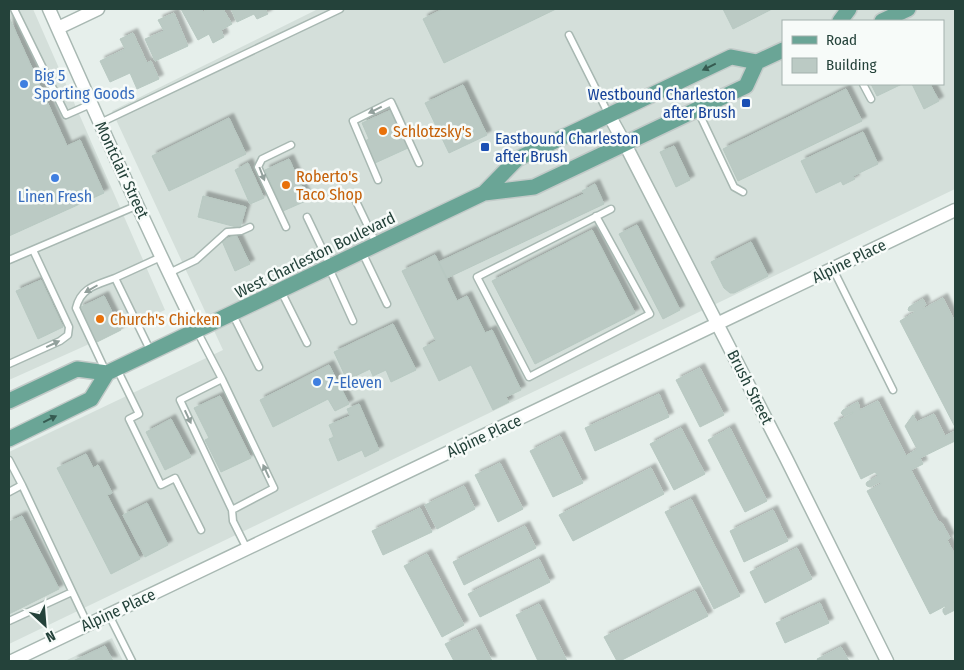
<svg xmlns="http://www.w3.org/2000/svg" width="964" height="670" font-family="'Fira Sans Condensed',sans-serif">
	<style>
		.built { fill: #d4dfda; fill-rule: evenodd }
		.building { fill: #bbcac4; stroke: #b8c9c2; filter: url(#shadow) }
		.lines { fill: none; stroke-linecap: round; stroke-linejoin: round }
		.lane-casing { stroke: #a8b8b2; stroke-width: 9 }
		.street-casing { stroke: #a8b8b2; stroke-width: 15 }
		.primary-casing { stroke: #c2cac8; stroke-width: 18 }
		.lane { stroke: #fff; stroke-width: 6 }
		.street { stroke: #fff; stroke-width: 12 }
		.primary { stroke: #6aa596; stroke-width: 15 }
		.oneway { fill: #365b51 }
		.oneway2 { fill: #92a09c }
		.shop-dot { fill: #3f7fe0; stroke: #f7fbf9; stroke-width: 2 }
		.transit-dot { fill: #1a4fb4; stroke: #f7fbf9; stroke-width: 2 }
		.food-dot { fill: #e8710a; stroke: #f7fbf9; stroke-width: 2 }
		.labels { text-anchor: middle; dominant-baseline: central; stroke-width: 5; stroke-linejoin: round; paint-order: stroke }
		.shop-label { font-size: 16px; fill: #366cbe; stroke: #f7fbf9; text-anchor: start }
		.transit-label { font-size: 16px; fill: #164399; stroke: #f7fbf9; text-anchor: end }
		.food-label { font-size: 16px; fill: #c56008; stroke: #f7fbf9; text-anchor: start }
		.street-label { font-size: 16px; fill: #24423a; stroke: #f7fbf9 }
	</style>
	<defs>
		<filter id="shadow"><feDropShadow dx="4.5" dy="-4.5" stdDeviation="1" flood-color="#0004"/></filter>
	</defs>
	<rect width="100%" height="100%" fill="#e6efeb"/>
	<path class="built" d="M9,9H33L165,310L9,380Z
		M318,9H955V189L9,644V452L223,350L112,111ZM783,21H943V84H783Z
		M112,638L123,661H65Z"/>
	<path class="building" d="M181,9H201L203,12L208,9H223L232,24L221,30L224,37L213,43L209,34L198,40Z
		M231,9H265L268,14L257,19L254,14L237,22Z
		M443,9H556L444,63L423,19Z
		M723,9H772L733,29Z
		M174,13L188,46L155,61L145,39L164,31L158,20Z
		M9,17L67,146L80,140L104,193L9,236Z
		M133,33L147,63L151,61L159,79L137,89L130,73L110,82L100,61L125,49L120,39Z
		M871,84H902L877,96Z
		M912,84H930L939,101L924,109Z
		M463,85L487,135L449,153L425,103Z
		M846,89L862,121L738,181L723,149Z
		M391,110L408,148L375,163L365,141L369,139L362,123Z
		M229,118L246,154L169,191L152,156Z
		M863,132L878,164L853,176L855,179L843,185L841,181L816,193L801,161Z
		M674,146L690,180L676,187L660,152Z
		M289,159L308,200L283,211L265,170Z
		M248,163L264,198L250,204L235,170Z
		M595,184L604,204L447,278L439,262L584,194L582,191Z
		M203,196L246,207L240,228L198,217Z
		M637,225L680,310L663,319L619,234Z
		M592,230L635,313L535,364L492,281Z
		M236,235L250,264L235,271L222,241Z
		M751,242L768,276L734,293H730L724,288L711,262Z
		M435,255L457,301L467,296L485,333L492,330L521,390L506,397L509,402L493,410L471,365L439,381L423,348L436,341L402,271Z
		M41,280L63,327L38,339L16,291Z
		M104,296L121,330L95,343L79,308Z
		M943,298L955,322V427L900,321L915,312V311H909L908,310L909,307L923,299L926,305L923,307V309Z
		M393,324L416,370L391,382L386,370L373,376L370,369L347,380L334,352Z
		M329,365L349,404L335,411L328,399L273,427L260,400Z
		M700,368L724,415L700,427L676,380Z
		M659,394L669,417L595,451L585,428Z
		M220,396L251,458L221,472L205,440L209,438L194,408Z
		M878,401L906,456L917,449L905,426L913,415L917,422L934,414L945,436L955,431V441L920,458L923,464L911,470L938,521L942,523L950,538L947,540L955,555V601L953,602L955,603V610L945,615L943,612V609L946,607L945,606L930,614L867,491L881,484L880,482L870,487L867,486L866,484L867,482L878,476L875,472L861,479L834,423L853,413V412L844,416L841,413L843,410L858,402L860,410Z
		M359,404L379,450L365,457L362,450L338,461L329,439L334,437L329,425L350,416L347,409Z
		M171,419L191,457L165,470L146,432Z
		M681,428L705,474L674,490L650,444Z
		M730,428L767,501L745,512L708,440Z
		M560,436L583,483L553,497L530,451Z
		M86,454L93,468L98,465L112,493L107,495L140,559L111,574L57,468Z
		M500,463L523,509L498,522L475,475Z
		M651,468L664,494L573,541L559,515Z
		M464,486L475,509L437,529L425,505Z
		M691,499L740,596L714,609L665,512Z
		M147,503L168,545L145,557L123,515Z
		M420,508L432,532L383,555L372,531Z
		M773,510L788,541L744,562L730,531Z
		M22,516L59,589L9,614V522Z
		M525,526L536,548L464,585L453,562Z
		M797,548L812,579L765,603L750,572Z
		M427,554L464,625L442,637L404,566Z
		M539,559L550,582L480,617L468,594Z
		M695,591L708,616L620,661H617L604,637Z
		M820,603L829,623L785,643L776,623Z
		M539,604L567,661H538L516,615Z
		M476,629L492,661H454L445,644Z
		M105,646L113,661H73Z
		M841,647L849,661H818L817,659Z"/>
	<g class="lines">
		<g class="lane-casing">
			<path id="lane" d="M14,9L66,115L91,104
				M569,35L609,115
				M863,84L871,99
				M697,109L734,187L743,192
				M100,123L340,9
				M378,180L353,121L391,102L419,163
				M353,195L376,243
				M596,216L650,314L529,377L477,277L611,209
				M307,217L330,265
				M286,227L258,167L262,159L291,145
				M362,252L387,304
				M9,260L138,205
				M329,268L353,321
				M833,269L893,390
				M169,273L196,260L227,232L241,231L250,227
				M281,291L307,343
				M232,313L259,367
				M197,331L222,379L274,488L232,510
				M151,352L115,278L161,257
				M9,364L60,341L68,335L69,327L33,250
				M117,369L139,414L129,419L161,485L175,478L201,530
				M106,372L76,308C81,287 97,285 115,278
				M222,379L180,400L232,510L233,521L247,549
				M9,460L22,485
				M9,492L22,485L88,625
				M109,615L132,661
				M9,621L72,592"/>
		</g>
		<g class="street-casing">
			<path id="street" d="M49,9C97,117 145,225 197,331
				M58,28L98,9
				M609,115L625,144L786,458L887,661
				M12,661L955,210"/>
		</g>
		<g class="primary-casing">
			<path id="primary" d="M840,21L849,9
				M882,21L908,9
				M484,193L517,159L731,57L757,62L783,50
				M9,401L77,369L107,373L484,193L534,187L746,86L757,62
				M9,439L91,399L107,373"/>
		</g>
		<use href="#lane" class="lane"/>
		<use href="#street" class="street"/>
		<use href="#primary" class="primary"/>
	</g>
	<defs><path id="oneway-solid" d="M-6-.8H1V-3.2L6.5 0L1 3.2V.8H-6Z" transform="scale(1.25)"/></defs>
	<g class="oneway">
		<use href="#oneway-solid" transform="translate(709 67) rotate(154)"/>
		<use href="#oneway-solid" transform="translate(50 419) rotate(-26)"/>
	</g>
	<g class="oneway2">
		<use href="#oneway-solid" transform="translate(375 110) rotate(154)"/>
		<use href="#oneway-solid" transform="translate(262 174) rotate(69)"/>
		<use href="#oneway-solid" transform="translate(91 289) rotate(150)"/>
		<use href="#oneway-solid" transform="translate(53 344) rotate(-25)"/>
		<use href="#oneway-solid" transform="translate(188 417) rotate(65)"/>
		<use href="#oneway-solid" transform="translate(266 471) rotate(-115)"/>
	</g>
	<g class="shop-dot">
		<circle cx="24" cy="84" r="5"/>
		<circle cx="55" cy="178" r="5"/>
		<circle cx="317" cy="382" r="5"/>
	</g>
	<g class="transit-dot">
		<rect x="741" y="98" width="10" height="10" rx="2.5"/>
		<rect x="480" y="142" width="10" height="10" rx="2.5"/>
	</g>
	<g class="food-dot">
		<circle cx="383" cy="131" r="5"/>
		<circle cx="286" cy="185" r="5"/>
		<circle cx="100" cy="319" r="5"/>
	</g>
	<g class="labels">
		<g class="shop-label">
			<text x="34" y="75">Big 5<tspan x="34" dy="18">Sporting Goods</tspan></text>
			<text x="55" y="196" text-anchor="middle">Linen Fresh</text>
			<text x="327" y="382">7-Eleven</text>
		</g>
		<g class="transit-label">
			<text x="736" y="94">Westbound Charleston<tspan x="736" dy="18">after Brush</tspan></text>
			<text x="495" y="138" text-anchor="start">Eastbound Charleston<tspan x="495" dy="18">after Brush</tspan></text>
		</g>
		<g class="food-label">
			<text x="393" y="131">Schlotzsky's</text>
			<text x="296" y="176">Roberto's<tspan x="296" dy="18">Taco Shop</tspan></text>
			<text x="110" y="319">Church's Chicken</text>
		</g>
		<g class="street-label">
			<text transform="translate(122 170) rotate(65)">Montclair Street</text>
			<text transform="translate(315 255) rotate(-26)">West Charleston Boulevard</text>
			<text transform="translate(849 261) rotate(-26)">Alpine Place</text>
			<text transform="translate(750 387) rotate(63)">Brush Street</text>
			<text transform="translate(484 436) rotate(-25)">Alpine Place</text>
			<text transform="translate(118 610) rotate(-25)">Alpine Place</text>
		</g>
	</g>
	<rect width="964" height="670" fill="none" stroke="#24423a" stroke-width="20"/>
	<rect x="782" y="20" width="162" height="65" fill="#f7fbf9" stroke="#a3b1ad"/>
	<rect x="792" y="36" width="25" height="8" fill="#6aa596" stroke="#a3b1ad"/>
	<text x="826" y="45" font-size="15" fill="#24423a">Road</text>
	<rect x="792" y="58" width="25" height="15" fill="#bbcac4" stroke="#a3b1ad"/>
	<text x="826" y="70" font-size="15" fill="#24423a">Building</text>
	<g transform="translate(45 625) rotate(154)" stroke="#f7fbf9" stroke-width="4" paint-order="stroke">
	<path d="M0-4L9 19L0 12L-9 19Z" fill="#24423a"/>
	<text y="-8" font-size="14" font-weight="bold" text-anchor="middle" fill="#24423a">N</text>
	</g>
</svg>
